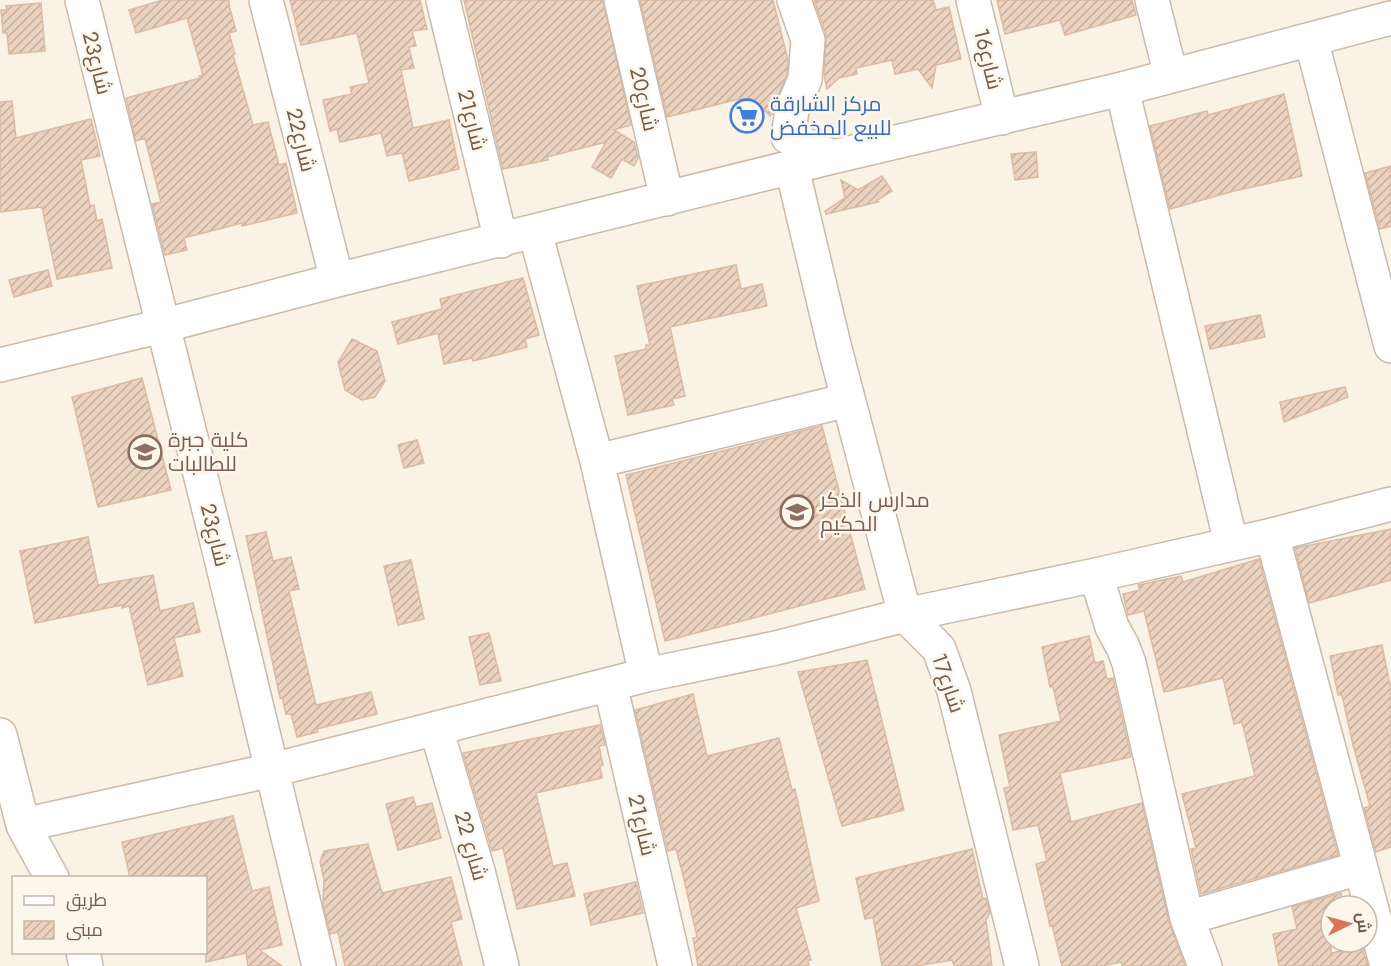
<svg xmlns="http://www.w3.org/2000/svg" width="1391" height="966" font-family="Jost,Cairo,sans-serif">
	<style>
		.building { fill: url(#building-hatch); stroke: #ddbaa2; stroke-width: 1.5 }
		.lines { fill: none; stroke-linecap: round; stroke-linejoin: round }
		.minor-casing { stroke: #cabaad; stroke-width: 36 }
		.minor { stroke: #fff; stroke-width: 33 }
		.labels { text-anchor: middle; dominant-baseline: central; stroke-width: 5; stroke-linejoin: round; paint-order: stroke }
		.street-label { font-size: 21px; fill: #705b4d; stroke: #fdf6eb }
		.shop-label { font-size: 21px; fill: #366cbe; stroke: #fdf6eb; text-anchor: start }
		.education-label { font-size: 21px; fill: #785e54; stroke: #fdf6eb; text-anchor: start }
	</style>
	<defs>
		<pattern id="building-hatch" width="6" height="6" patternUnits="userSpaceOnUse" patternTransform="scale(1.5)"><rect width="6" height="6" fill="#ecd3c0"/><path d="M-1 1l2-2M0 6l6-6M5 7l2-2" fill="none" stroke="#c4ae9e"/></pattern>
	</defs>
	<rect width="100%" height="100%" fill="#faf2e5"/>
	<path class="building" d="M163,0H229V5L236,31L229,33L235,54L233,55L253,125L268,122L279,165L286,163L297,213L242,226V223L184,238L187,250L165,255L152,204L161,202L145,138L136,141L126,98L200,78L199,76L203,75L187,18L136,33L129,10Z
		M290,0H420L427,29L412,31L416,46L409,47L414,68L401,70L413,128L449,120L459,169L409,181L402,153L387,156L381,133L340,142L337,129L330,131L323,100L352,94L350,87L369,83L357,33L301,45Z
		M464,0H603L631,125L614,130L634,142L638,158L634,166L622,159L611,178L592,167L606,142L547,157L548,160L503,169Z
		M640,0H773L788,60L787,75L775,103L773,113L770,116L755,101L740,105L739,99L667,117Z
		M814,0H933L936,10L949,7L961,59L936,65L932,88L918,69L895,74L892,60L856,68L857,74L839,78L827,89L824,74L826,34Z
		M997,0H1132L1136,15L1065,35L1060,20L1005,34Z
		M41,3L45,51L9,54L7,33H3L1,10H7L6,6Z
		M1284,94L1302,176L1234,191L1170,209L1150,126L1207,111L1208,115Z
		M12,101L16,138L91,119L100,156L81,160L90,206L94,205L97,221L102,219L112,268L57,279L42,207L0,212V102Z
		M1036,152L1038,177L1015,180L1011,154Z
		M1391,166V226L1380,229L1365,173Z
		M882,176L892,191L876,201L878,202L826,214L825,211L845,198L841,180L858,190Z
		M736,265L741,289L762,284L767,306L670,327L685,396L672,399L674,405L628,415L615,356L646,349V345H650L637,286Z
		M48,270L52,286L14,297L9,280Z
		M523,278L539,335L525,339L527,347L473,361L472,358L444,364L438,333L398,344L392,322L442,309L440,299Z
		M1260,315L1265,337L1210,349L1205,326Z
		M352,339L377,351L385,381L375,397L362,400L345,390L338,362Z
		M142,378L171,490L98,507L72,397Z
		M1345,387L1348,397L1284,422L1280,402Z
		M822,426L865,589L665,641L626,475Z
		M417,440L424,463L404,468L398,445Z
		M1391,529V580L1309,603L1295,548Z
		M266,532L273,561L291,557L299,589L289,591L316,705L371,692L377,714L317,729L318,732L297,737L291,714H286L282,697L280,698L246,536Z
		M88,537L98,585L153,575L160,611L193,603L200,632L174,638L183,676L148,685L129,606L122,608V605L35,623L20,551Z
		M1259,559L1338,855L1201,894L1191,849L1196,848L1182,794L1255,776L1242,722L1234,724L1223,678L1164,692L1144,611L1128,615L1123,594L1140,590L1138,585L1181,576L1183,582Z
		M411,560L424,619L398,625L384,566Z
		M489,633L501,681L480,685L469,637Z
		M1089,636L1095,663L1103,661L1107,679L1113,678L1131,757L1060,773L1071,822L1142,803L1169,922L1185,966H1122L1121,962L1102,966H1062L1052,925L1050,926L1036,864L1047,861L1038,825L1013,830L1004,788L1010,787L999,735L1061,721L1053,687H1050L1042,647Z
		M1382,645L1391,690V847L1376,852L1364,808L1370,806L1353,745L1342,695H1338L1330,656Z
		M867,660L904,810L842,826L798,672Z
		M693,694L707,756L779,738L792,790L795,789L819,901L796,908L811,960H808L809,966H698L693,938L697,937L683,875L676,849L668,851L635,710Z
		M600,725L605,745L599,746L603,765L600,766L602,778L536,793L553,866L567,863L575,896L517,909L503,848L492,851L463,753Z
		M413,797L416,807L432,803L441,838L398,850L386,804Z
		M233,816L252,891L269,887L282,945L260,950L282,966H248L246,953L206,962V878H130L122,842Z
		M368,844L382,893L451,877L462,919L451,922L462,966H345L338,932L330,934L323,903L324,879L320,862L324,851Z
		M972,849L983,899L986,898L990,913L986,920L992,966H954L952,960L916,966H882L873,917L865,919L856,878Z
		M636,882L643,913L591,925L584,894Z
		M1341,893L1343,906H1331V953L1362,947L1368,966H1279L1273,934L1297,929L1292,907Z"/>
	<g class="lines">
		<g class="minor-casing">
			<path id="minor" d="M82,0L221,558L319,966
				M266,0L337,280
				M443,0L501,241
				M621,0L667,199
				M794,0L808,40L805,79L792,110L788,137L832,157
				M973,0L1002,118
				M1152,0L1171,76
				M1311,39L1391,346
				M1122,89L1231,543
				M792,168L834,345L905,615L939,649L954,691L1022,966
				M535,232L597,461L646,675
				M0,365L162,326L337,280L832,157L1122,89L1391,18
				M597,461L848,400
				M1272,535L1387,966
				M1096,575L1112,627L1123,647L1129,663L1187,918L1205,966
				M610,684L675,966
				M436,728L478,871L502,966
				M0,735L23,825L52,878
				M23,825L272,770L646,675L776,648L905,615L1096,575L1272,535L1391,504
				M1187,918L1360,868
				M83,952L86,966"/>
		</g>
		<use href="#minor" class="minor"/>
	</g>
	<defs>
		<g id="supermarket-ring" transform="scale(1.725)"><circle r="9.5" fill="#fdf6eb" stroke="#3f7fe0" stroke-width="1.5"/><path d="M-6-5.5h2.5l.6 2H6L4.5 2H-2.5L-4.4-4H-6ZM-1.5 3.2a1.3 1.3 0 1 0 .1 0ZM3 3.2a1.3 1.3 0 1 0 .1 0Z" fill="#3f7fe0"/></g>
		<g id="university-ring" transform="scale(1.725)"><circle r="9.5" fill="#fdf6eb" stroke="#8d6e63" stroke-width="1.5"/><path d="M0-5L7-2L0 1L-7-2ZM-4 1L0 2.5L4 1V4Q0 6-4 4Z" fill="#8d6e63"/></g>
		<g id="school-ring" transform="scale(1.725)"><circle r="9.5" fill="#fdf6eb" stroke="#8d6e63" stroke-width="1.5"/><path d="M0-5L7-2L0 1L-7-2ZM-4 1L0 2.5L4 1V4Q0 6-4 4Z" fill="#8d6e63"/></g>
	</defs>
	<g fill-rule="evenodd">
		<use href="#supermarket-ring" x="747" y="116"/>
		<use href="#university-ring" x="145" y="452"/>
		<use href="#school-ring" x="797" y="512"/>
	</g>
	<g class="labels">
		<g class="street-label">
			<text transform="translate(988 59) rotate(76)">شارع16</text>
			<text transform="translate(97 63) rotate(76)">شارع23</text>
			<text transform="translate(644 99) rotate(77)">شارع20</text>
			<text transform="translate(472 120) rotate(76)">شارع21</text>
			<text transform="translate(301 140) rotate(76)">شارع22</text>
			<text transform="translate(215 535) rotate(76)">شارع23</text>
			<text transform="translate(948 683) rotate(71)">شارع17</text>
			<text transform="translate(642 825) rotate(77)">شارع21</text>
			<text transform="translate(471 846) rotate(74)">شارع 22</text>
		</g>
		<g class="shop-label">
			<text x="770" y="104">مركز الشارقة<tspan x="770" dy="24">للبيع المخفض</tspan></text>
		</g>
		<g class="education-label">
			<text x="168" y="440">كلية جبرة<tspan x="168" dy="24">للطالبات</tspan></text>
			<text x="820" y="500">مدارس الذكر<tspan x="820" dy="24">الحكيم</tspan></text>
		</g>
	</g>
	<rect x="12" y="876" width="195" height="78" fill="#fdf6eb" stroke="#c5b8ac" stroke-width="1.5"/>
	<rect x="24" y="896" width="30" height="9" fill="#ffffff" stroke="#c5b8ac" stroke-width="1.5"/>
	<text x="66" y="906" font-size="18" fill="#705b4d">طريق</text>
	<rect x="24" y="921" width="30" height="18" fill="url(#building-hatch)" stroke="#c5b8ac" stroke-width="1.5"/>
	<text x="66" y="936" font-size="18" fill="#705b4d">مبنى</text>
	<g transform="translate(1349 924) rotate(85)"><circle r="28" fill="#fdf6eb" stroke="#c5b8ac" stroke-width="1.5"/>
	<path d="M0-4.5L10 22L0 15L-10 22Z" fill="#d77757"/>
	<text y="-9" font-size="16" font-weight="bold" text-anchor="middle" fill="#705b4d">ش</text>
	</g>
</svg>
